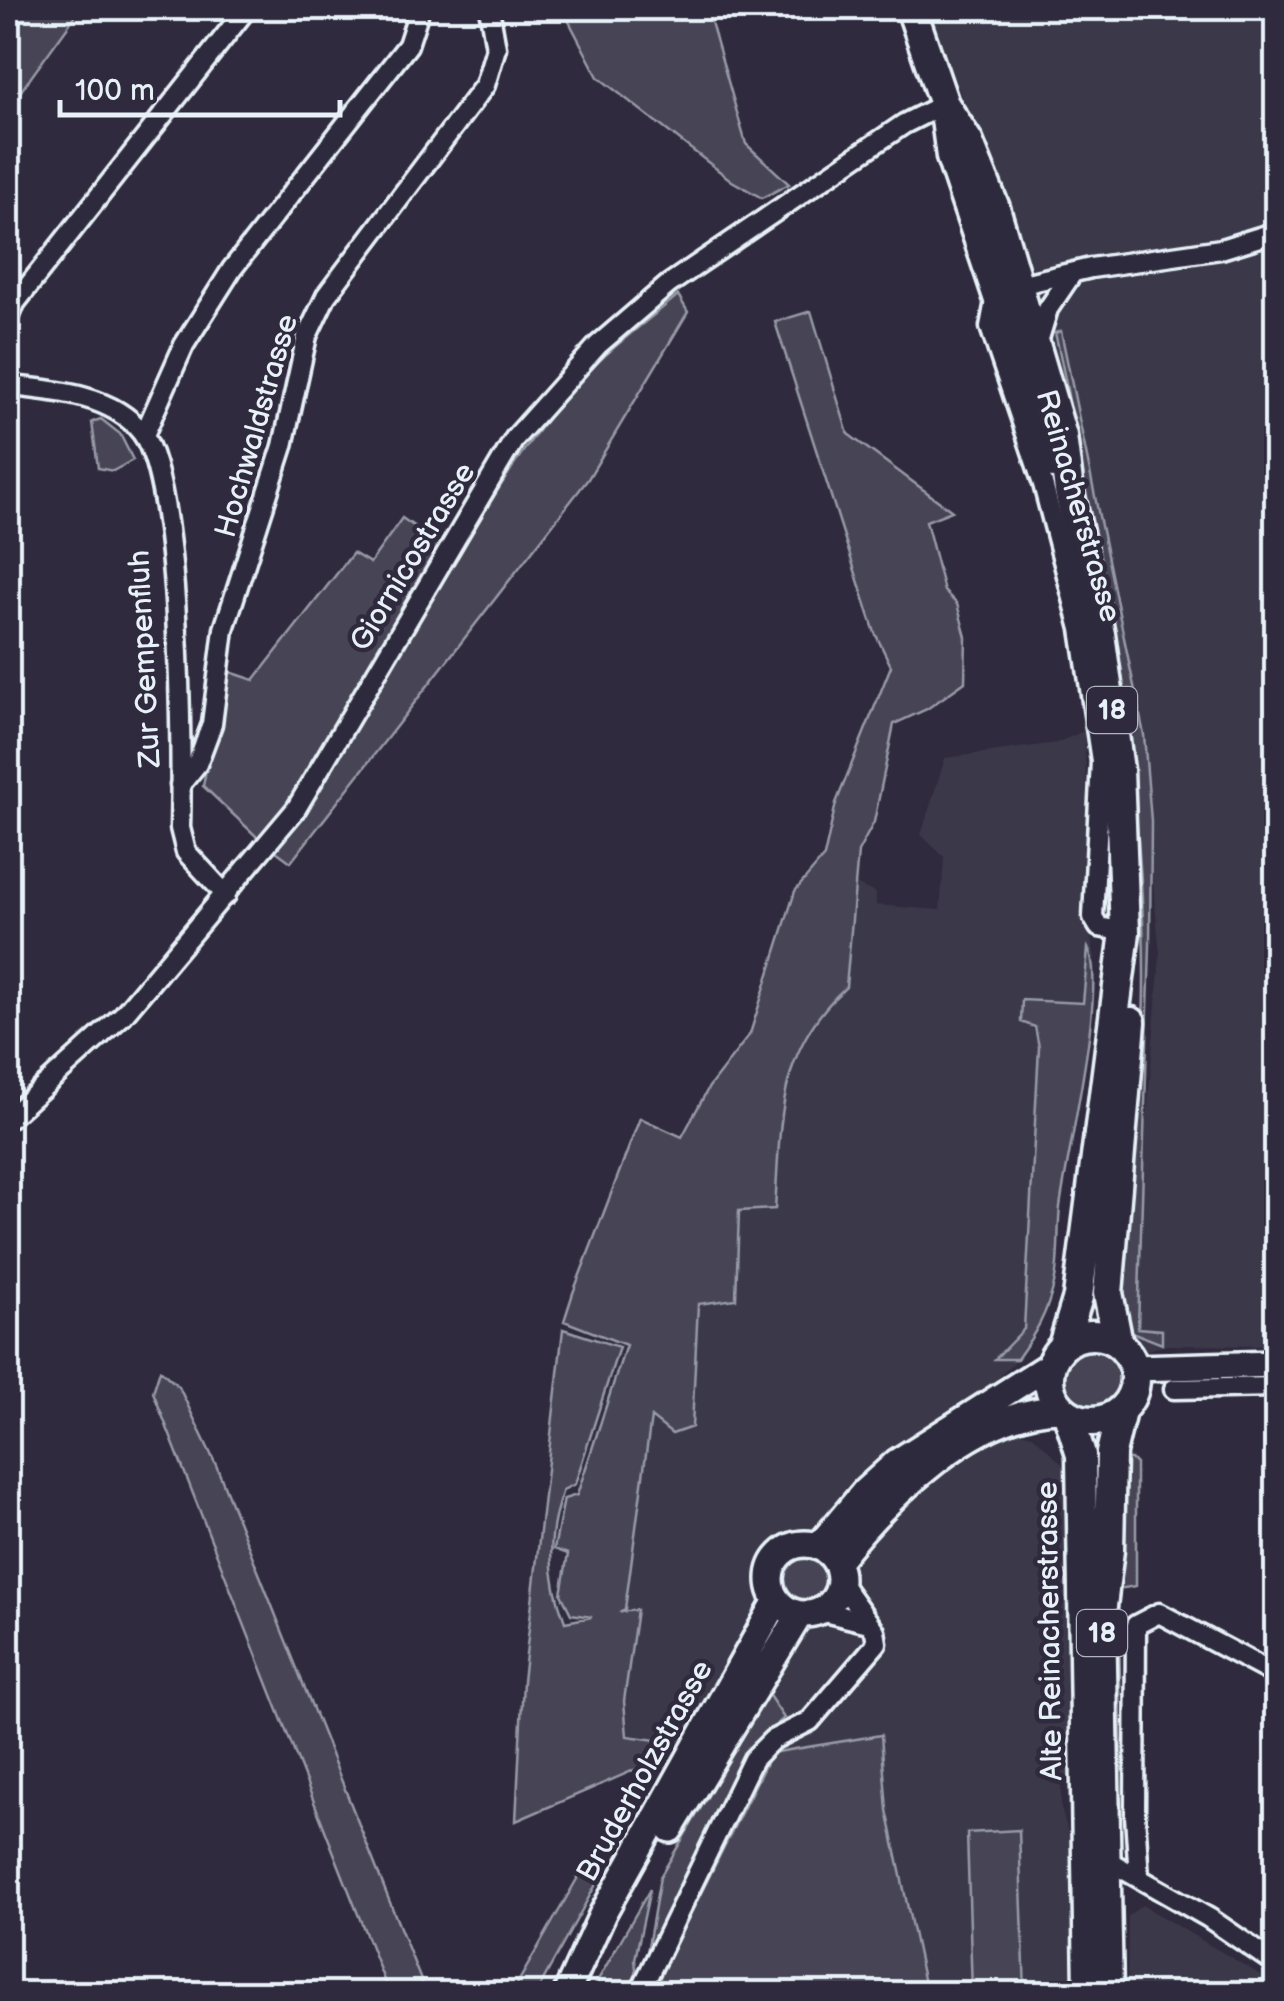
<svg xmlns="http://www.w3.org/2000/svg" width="1284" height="2001" font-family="'Balsamiq Sans',sans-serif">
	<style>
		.built { fill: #3b3749 }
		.green { fill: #464455; stroke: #979aa6; stroke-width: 2.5 }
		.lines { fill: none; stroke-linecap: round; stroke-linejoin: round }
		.street-casing { stroke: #e8f1f8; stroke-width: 25 }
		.secondary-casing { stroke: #e8f1f8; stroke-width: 32 }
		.primary-casing { stroke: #e8f1f8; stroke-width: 35 }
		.street { stroke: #2f2a3d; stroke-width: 18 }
		.secondary { stroke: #2f2a3d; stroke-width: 25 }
		.primary { stroke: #2f2a3d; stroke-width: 28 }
		.labels { text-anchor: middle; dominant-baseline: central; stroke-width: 9; stroke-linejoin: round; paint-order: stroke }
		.shield { fill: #2f2a3d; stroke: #b0b5c0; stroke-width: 2.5 }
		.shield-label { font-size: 28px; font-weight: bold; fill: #e8f1f8 }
		.street-label { font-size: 30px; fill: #e8f1f8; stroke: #2f2a3d }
	</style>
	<rect width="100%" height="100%" fill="#2f2a3d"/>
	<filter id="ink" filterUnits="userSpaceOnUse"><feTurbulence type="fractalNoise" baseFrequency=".01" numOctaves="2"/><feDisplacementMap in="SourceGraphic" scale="20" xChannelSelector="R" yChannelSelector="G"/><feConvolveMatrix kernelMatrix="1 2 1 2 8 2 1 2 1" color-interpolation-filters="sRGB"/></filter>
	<g filter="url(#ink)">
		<path class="built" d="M927,8H1276V1346L1167,1345L1136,1353L1130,1324L1160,955L1149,843L1069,418L1006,210Z
			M1084,731L1088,820L1083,898L1095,957L1093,1008L1023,1000L1039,1047L1024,1329L1021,1356L997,1379L1015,1431L1033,1435L1065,1467L1070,1780H1061V1808L1069,1835L1070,1871L1076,1881L1079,1993H926L887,1810L881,1735L771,1753L627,1736L624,1701L637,1611L625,1609L636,1518L651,1415L692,1427L698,1304L736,1299L739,1211L775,1209L784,1086L818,1012L846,987L855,884L876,893V905L940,910L944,857L921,835L945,758L1056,743Z
			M1142,1905L1276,1984V1993H1127L1128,1916Z"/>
		<path class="green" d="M8,8H81L8,109Z
			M562,8H707L746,144L789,184L762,198L732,181L598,77Z
			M678,295L688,312L588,479L291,862L257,837L203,786L224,670L254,680L353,553L370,563L402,518L458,557C498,488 538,420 596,364C622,339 651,318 678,295Z
			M811,311L848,434L952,511L926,521L944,591L957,604L966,637L965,682L927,709L894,724L874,822L858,852L846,987C776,1050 781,1122 775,1209L739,1211L736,1299L698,1304L692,1427L672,1434L651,1417L625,1609L619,1612L637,1610L624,1701L627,1736L656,1740L653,1762L516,1821L523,1681L563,1329L619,1347L575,1484L563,1490C546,1536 548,1577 565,1622L592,1617L571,1614L561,1594L568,1554L554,1549L564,1499L577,1495L626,1345L564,1321L573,1293L640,1118L682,1137L709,1087L750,1034L795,891L824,857L836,803L891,666L875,633L775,322Z
			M1061,331L1144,735L1151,821L1150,946L1138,1328L1162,1330V1344L1129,1331L1118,1299C1127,1192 1144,1083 1144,975C1144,814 1117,660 1086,503C1075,445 1070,392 1055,333Z
			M101,419L120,434L133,460L113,471L98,468L92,422Z
			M1088,948C1108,983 1066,1159 1060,1207C1057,1232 1060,1259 1054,1284C1047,1314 1035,1334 1017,1359H995L1024,1329L1039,1047L1035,1027L1021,1022L1022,1000L1083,1003Z
			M1061 1378a31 31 0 1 1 62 0a31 31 0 1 1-62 0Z
			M160,1370L179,1387L216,1465L426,1993H389L153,1392Z
			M1119,1459H1131L1136,1464V1586L1118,1589L1122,1771H1113L1111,1614Z
			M785 1579a20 20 0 1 1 40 0a20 20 0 1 1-40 0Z
			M768,1694L784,1718L746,1752L645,1964L660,1877Z
			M881,1735L887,1810L926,1993H651L771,1753Z
			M1019,1830L1025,1993H972L967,1833Z
			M585,1865L599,1879L536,1993H512Z
			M650,1889L635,1959L637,1978L631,1993L590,1994Z"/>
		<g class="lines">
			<g class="street-casing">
				<path id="street" d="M1019,285L1091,268L1221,249L1276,232
					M996,296L990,327L1043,484L1081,629L1101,761L1093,917L1099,927L1125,932
					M8,321L15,303L247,8
					M1038,342L1048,309L1073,272
					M8,386C51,390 113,394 142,433C181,486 182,753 180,828L186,852L226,895
					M144,435L184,345L232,269L408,45L420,8
					M180,785L197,764L212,724L224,629L283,446L307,336L326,296L485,85L496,48L489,8
					M8,1119L123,1015L296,809L515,438L598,345L669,284L904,124L944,104
					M1174,1389L1276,1387
					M820,1611L865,1622
					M1098,1855L1209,1918L1276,1964
					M1139,1878L1135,1815L1136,1625L1159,1613L1276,1675
					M639,1994L753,1759L772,1740L810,1721L877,1643L875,1631L840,1582"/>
			</g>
			<g class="secondary-casing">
				<path id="secondary" d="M1134,1368L1276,1364
					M770 1579a35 35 0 1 1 70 0a35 35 0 1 1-70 0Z
					M818,1547L865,1491L897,1462L1051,1364
					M836,1562C886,1498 975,1409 1062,1409
					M670,1829L800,1614
					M566,1994L603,1913L777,1600"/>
			</g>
			<g class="primary-casing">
				<path id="primary" d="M911,8L944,104L951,157L1054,464
					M944,104L968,141L995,208L1062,436L1069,491L1100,634L1119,770L1125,932L1078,1297L1063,1346
					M1049 1378a43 43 0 1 1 86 0a43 43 0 1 1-86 0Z
					M1118,1343L1108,1293L1131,1022
					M1068,1414L1081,1455L1089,1991
					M1108,1994L1101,1614L1109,1550L1111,1453L1121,1411"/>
			</g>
			<use href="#street" class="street"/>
			<use href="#secondary" class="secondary"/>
			<use href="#primary" class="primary"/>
		</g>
	</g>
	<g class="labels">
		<g class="shield">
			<rect x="1087" y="687" width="50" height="46" rx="8"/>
			<rect x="1077" y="1610" width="50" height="46" rx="8"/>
		</g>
		<g class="shield-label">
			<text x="1112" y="710">18</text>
			<text x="1102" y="1633">18</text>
		</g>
		<g class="street-label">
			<text transform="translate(257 426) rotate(-74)">Hochwaldstrasse</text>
			<text transform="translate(1078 506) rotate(74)">Reinacherstrasse</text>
			<text transform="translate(413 557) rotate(-59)">Giornicostrasse</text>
			<text transform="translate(145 659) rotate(-93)">Zur Gempenfluh</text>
			<text transform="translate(1050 1631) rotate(-91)">Alte Reinacherstrasse</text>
			<text transform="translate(645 1771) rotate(-61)">Bruderholzstrasse</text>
		</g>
	</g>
	<rect width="1284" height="2001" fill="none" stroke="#2f2a3d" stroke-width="40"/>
	<rect x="20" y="20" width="1244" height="1961" fill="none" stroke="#e8f1f8" stroke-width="4" filter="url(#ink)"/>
	<path d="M60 100v15h280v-15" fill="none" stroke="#e8f1f8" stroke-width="5"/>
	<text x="75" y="100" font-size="30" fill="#e8f1f8" stroke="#2f2a3d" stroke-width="8" paint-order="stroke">100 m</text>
</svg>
